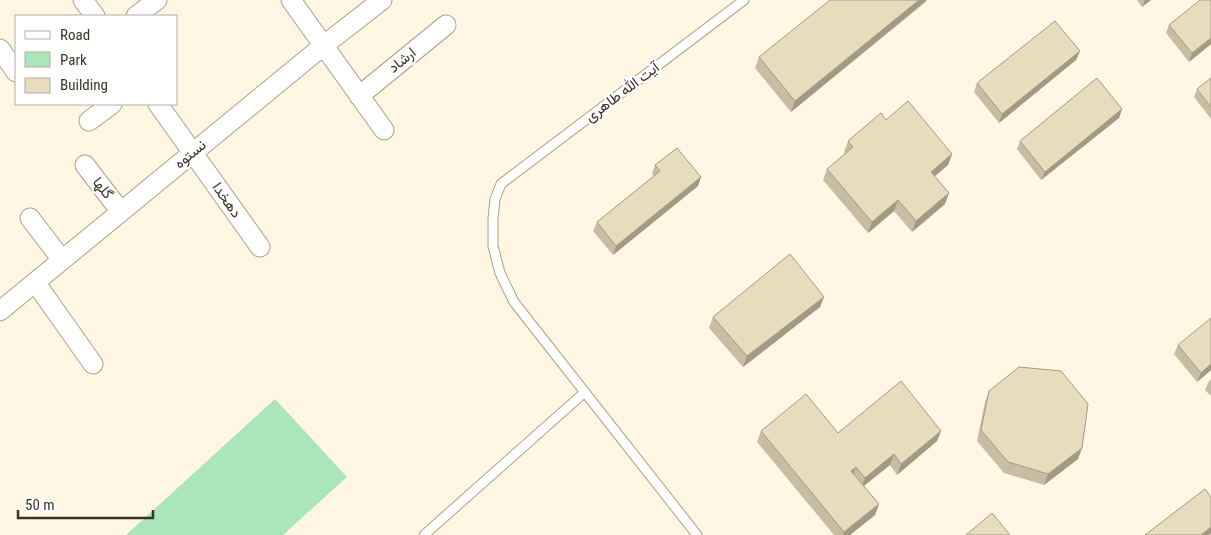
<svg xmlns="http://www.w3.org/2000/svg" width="1211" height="535" font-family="'Roboto Condensed',Vazirmatn,sans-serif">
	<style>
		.green { fill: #aae6b8 }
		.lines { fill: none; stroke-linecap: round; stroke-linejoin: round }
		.lane-casing { stroke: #aea184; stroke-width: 11 }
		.street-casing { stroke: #aea184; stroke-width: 21 }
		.lane { stroke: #fff; stroke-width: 9 }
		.street { stroke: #fff; stroke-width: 19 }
		.wall { fill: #c8bda3 }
		.shaded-wall { fill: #a39a84 }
		.building { fill: #e9dcbd; stroke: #a39a84 }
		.labels { text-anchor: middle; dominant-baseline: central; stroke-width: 4.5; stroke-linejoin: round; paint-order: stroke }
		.street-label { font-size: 15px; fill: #3a3528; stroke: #fff }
	</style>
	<rect width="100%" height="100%" fill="#fff6e4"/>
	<path class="green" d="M275,399L347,477L283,535H126Z"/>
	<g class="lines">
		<g class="lane-casing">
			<path id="lane" d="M424,535L585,392
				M697,535L514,302L500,273L493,246V219L495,199L501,184L744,0"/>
		</g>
		<g class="street-casing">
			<path id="street" d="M83,0L95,16
				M291,0L384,130
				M136,16L157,0
				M0,49L16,72
				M359,96L446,25
				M158,104L260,247
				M89,121L112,104
				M85,165L121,212
				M30,218L62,260
				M35,282L93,364
				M0,311L323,46L382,0"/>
		</g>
		<use href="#lane" class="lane"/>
		<use href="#street" class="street"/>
	</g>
	<path class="wall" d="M1137,0H1151L1142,7Z
		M927,1L791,112L755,68L759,57Z
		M1169,25L1211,44L1189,62L1166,33Z
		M1080,51L1076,60L999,123L974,92L977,83Z
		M1211,78V119L1194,97L1197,89Z
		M1122,109L1119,118L1041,180L1017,149L1020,141Z
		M886,120L952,154L948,165L934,176L945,204L912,232L894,211L868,233L823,180L827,169L845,154L844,152L848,141Z
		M655,165L701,177L698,186L613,255L593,231L597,222L654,176L652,174Z
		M824,297L820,307L743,367L709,328L713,317Z
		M1178,345L1211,370L1197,382L1174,354Z
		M1211,379V396L1205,390L1209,381Z
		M989,391L1082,448L1078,459L1044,485L1004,473L977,441L985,402Z
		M761,431L838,433L941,431L937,441L897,475L890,465L864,486L879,504L875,515L850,535H834L757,442Z"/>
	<path class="shaded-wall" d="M919,0H927L791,112L795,101Z
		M1145,0H1151L1142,7Z
		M1211,38V44L1189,62L1192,53Z
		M1080,51L1076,60L999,123L1002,114Z
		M1122,109L1119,118L1041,180L1045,172Z
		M952,154L948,165L927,183L931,172Z
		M701,177L698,186L613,255L616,246Z
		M949,193L945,204L912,232L916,221Z
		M898,200L894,211L868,233L872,222Z
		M824,297L820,307L743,367L747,356Z
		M1211,364V370L1197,382L1201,373Z
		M941,431L937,441L897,475L901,464Z
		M1082,448L1078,459L1044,485L1048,474Z
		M894,454L890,465L861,488L865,478Z
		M856,467L852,477L851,471Z
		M879,504L875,515L850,535H843L844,532Z
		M1211,527V534L1209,535H1201Z"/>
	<path class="building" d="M830,0H919L795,101L759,57Z
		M1200,0H1211V38L1192,53L1169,25Z
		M1055,21L1080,51L1002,114L977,83Z
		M1097,78L1122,109L1045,172L1020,141Z
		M1211,78V107L1197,89Z
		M908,101L952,154L931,172L949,193L916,221L898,200L872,222L827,169L853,147L848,141L881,113L886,120Z
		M677,148L701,177L616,246L597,222L660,171L655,165Z
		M790,254L824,297L747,356L713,317Z
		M1211,318V364L1201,373L1178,345Z
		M1019,367L1061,371L1088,404L1082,448L1048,474L1008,462L981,430L989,391Z
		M901,381L941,431L901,464L894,454L865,478L856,467L851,471L879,504L844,532L761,431L806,394L838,433Z
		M1205,489L1211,497V527L1201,535H1145Z
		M992,513L1010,535H966Z"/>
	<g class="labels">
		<g class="street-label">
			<text transform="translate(402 60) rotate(-39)">ارشاد</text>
			<text transform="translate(622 92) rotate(-37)">آیت الله طاهری</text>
			<text transform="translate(190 154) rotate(-39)">نستوه</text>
			<text transform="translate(103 188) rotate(52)">گلها</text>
			<text transform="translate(227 200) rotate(55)">دهخدا</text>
		</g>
	</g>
	<rect x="15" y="15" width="162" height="90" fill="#ffffff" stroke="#b0aea9"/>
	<rect x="25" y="31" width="25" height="8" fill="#ffffff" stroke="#b0aea9"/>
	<text x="60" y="40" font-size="15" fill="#3a3528">Road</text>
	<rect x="25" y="52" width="25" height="15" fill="#aae6b8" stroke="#b0aea9"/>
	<text x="60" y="65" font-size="15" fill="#3a3528">Park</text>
	<rect x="25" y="78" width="25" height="15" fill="#e9dcbd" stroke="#b0aea9"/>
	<text x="60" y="90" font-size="15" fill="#3a3528">Building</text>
	<path d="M18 510v8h135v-8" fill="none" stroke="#3a3528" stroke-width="2.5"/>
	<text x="25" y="510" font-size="15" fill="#3a3528" stroke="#ffffff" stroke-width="4" paint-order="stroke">50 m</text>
</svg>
